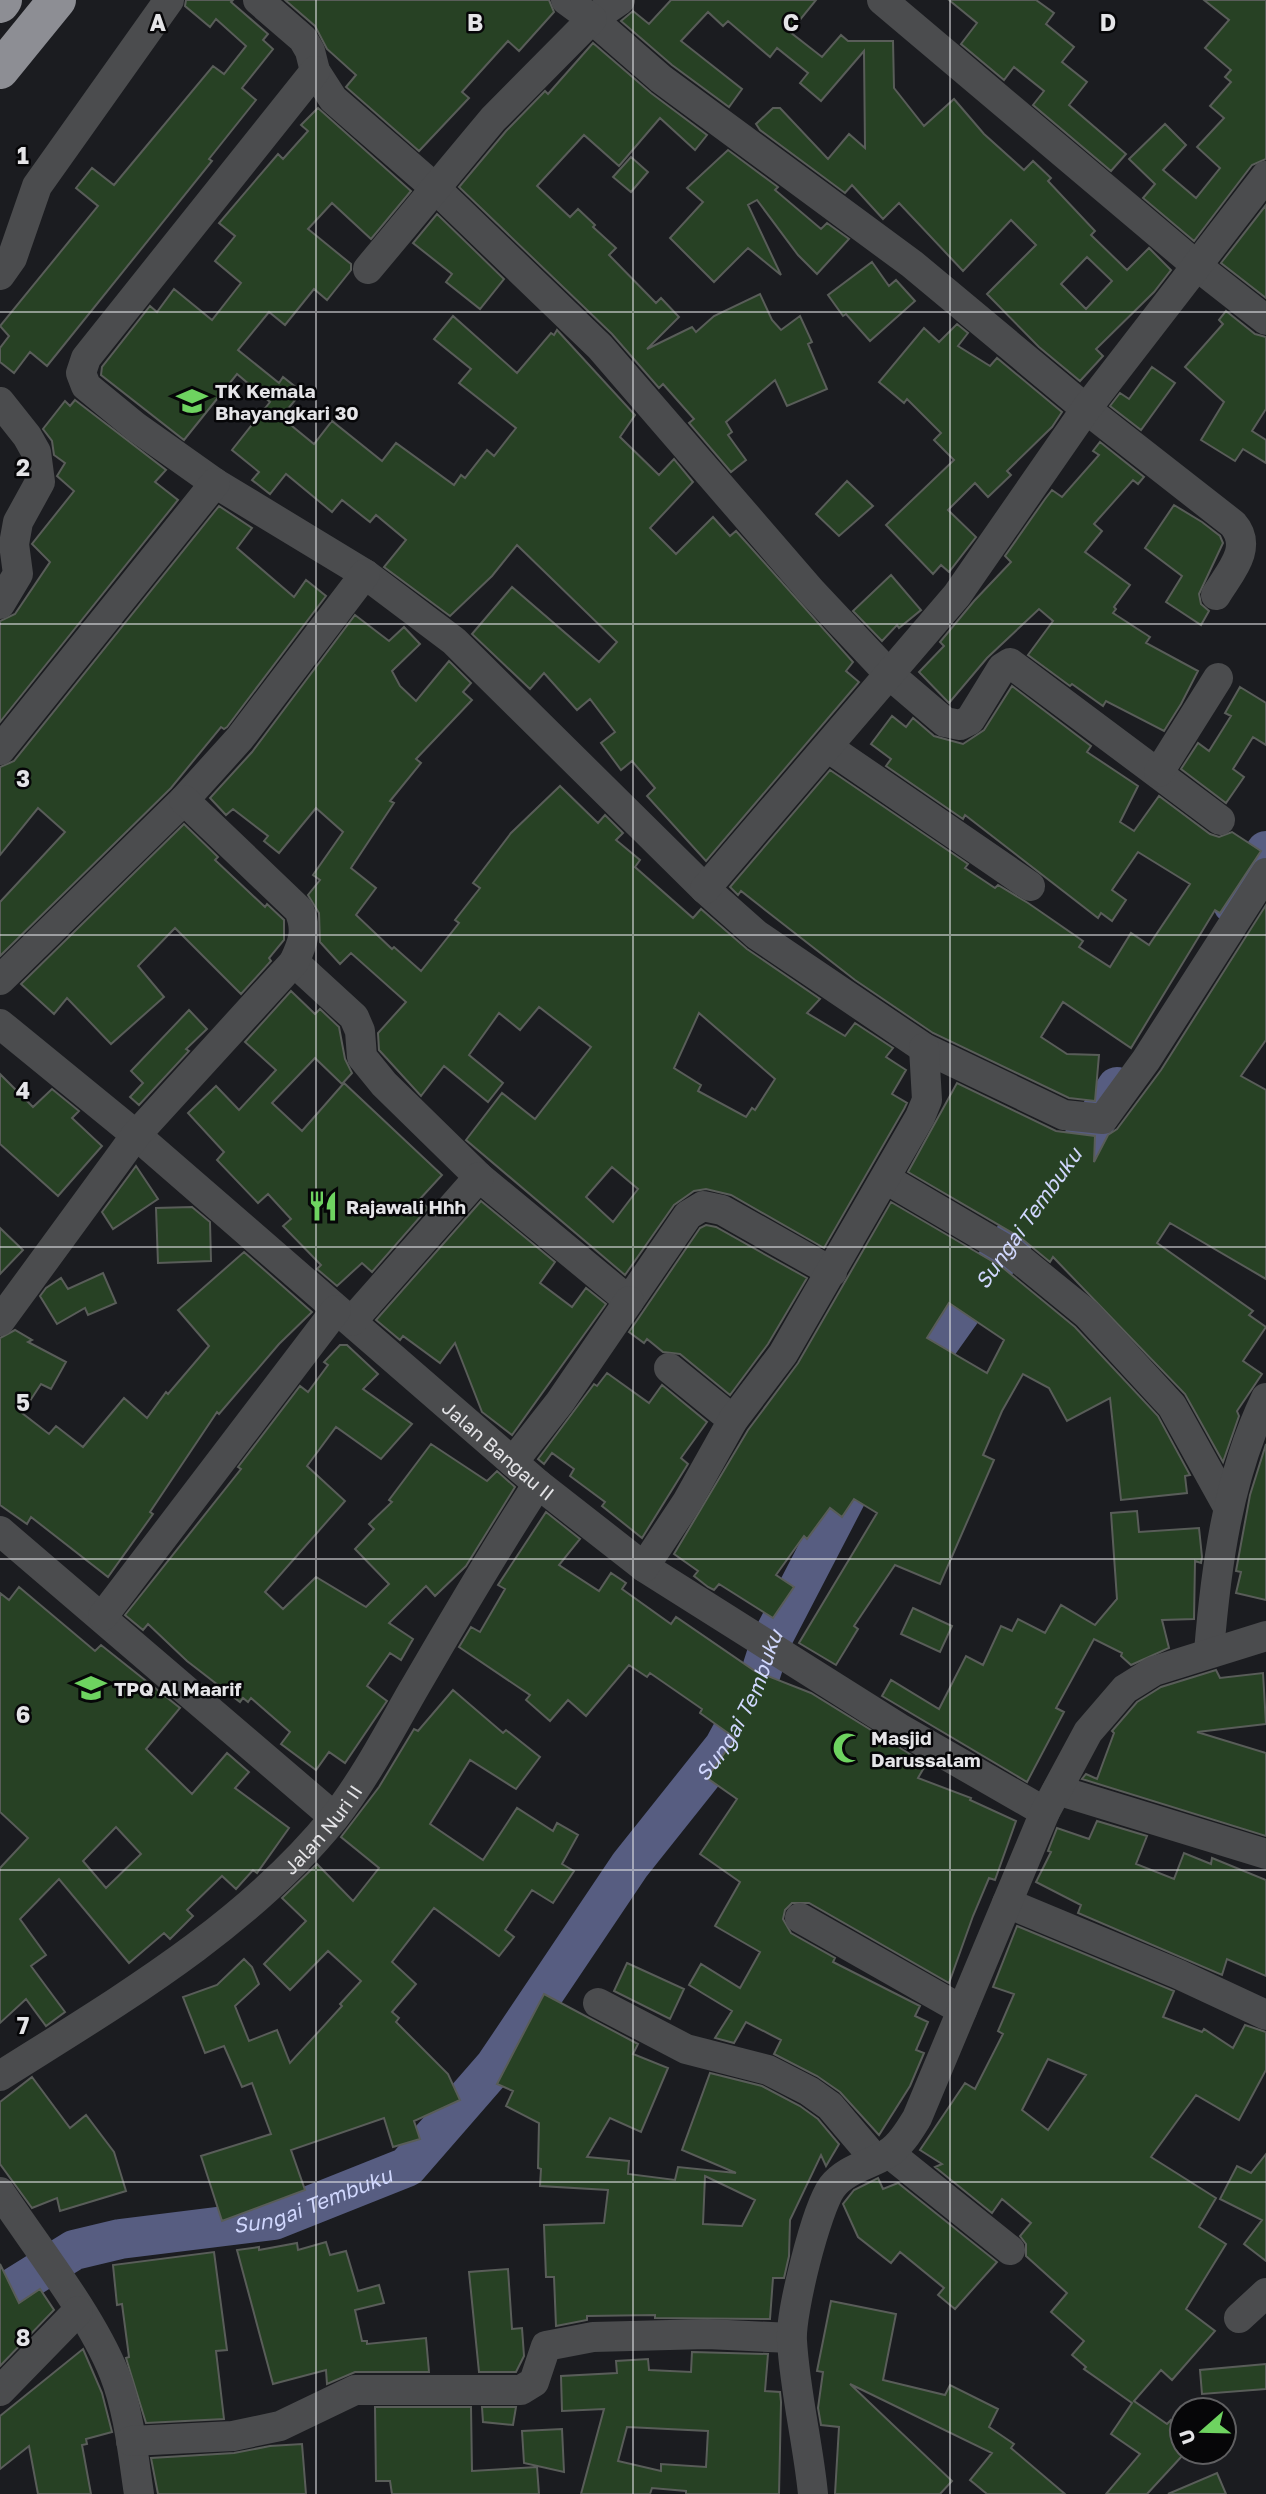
<svg xmlns="http://www.w3.org/2000/svg" width="1266" height="2494" font-family="'Golos Text',sans-serif">
	<style>
		.lines { fill: none; stroke-linecap: round; stroke-linejoin: round }
		.river { stroke: #575d81; stroke-width: 40 }
		.building { fill: #274124; stroke: #595d59; stroke-width: 2; fill-rule: evenodd }
		.minor { stroke: #4b4c4e; stroke-width: 30 }
		.highway { stroke: #8d8e94; stroke-width: 38 }
		.grid { fill: none; stroke: #e4e4e7; stroke-width: 2; stroke-opacity: 0.55 }
		.labels { text-anchor: middle; dominant-baseline: central; stroke-width: 5; stroke-linejoin: round; paint-order: stroke }
		.poi-label { font-size: 19px; font-weight: bold; fill: #e4e4e7; stroke: #060608; text-anchor: start }
		.street-label { font-size: 19px; fill: #e4e4e7; stroke: #060608 }
		.water-label { font-size: 21px; font-style: italic; fill: #d0d7fd; stroke: #060608 }
		.grid-label { font-size: 23px; text-anchor: middle; font-weight: bold; fill: #e4e4e7; stroke: #060608; stroke-width: 5; stroke-linejoin: round; paint-order: stroke }
	</style>
	<rect width="100%" height="100%" fill="#1b1c20"/>
	<g class="lines">
		<g class="river">
			<path d="M1233,904L1266,851"/>
			<path id="s1" d="M906,1389L1082,1142L1117,1087"/>
			<path id="s2" d="M0,2296L74,2250L120,2239L274,2220L407,2167L495,2066L630,1865L724,1747L756,1688L771,1641L863,1464"/>
		</g>
	</g>
	<path class="building" d="M186,0H233L231,2L268,34L263,40L273,49L242,88L256,100L209,159L212,161L47,366L30,352L14,373L0,362V348L9,336L0,326L98,206L76,188L92,168L114,185L213,66L224,74L246,46L216,19L210,27L185,6Z
		M285,0H549L554,12L519,51L508,41L462,92L469,98L419,151L346,87L356,75L327,49L315,26Z
		M671,0H816L790,32L822,57L841,35L848,41H893L894,88L924,126L954,99L984,134L1024,170L1033,161L1051,178L1048,181L1095,231L1091,235L1127,270L1149,248L1171,270L1154,292L1096,349L1103,356L1080,381L1039,347L987,294L1036,245L1011,220L963,271L899,203L883,219L852,185L845,193L760,130L756,124L773,108H780L828,159L849,134L865,148L864,51L821,101L800,83L808,73L777,48L770,57L728,21L723,26L708,12L681,41L742,89L729,107L672,65L621,21L633,11L649,24ZM1087,257L1112,281L1086,309L1061,284Z
		M949,0H1036L1054,13L1046,24L1074,47L1062,62L1087,82L1069,105L1126,154L1111,171L1033,105L1044,91L1014,67L1004,80L961,44L977,23Z
		M1204,0H1266V159L1252,165L1194,241L1143,198L1155,184L1129,159L1165,124L1186,145L1163,170L1196,198L1220,168L1197,147L1224,118L1210,106L1231,82L1225,77L1231,70L1205,48L1229,20Z
		M593,43L651,93L707,135L695,150L660,118L619,166L584,135L537,186L570,217L578,209L595,225L593,227L616,248L609,255L656,303L661,298L679,317L647,349L692,327L696,332L714,316L760,294L772,320L781,330L800,316L812,342L808,344L827,389L787,406L775,380L726,422L732,432L728,435L746,460L731,472L689,423L694,419L663,384L659,388L612,334L459,187L506,131L545,91L548,94Z
		M318,108L411,191L371,239L332,203L308,229L351,264V270L327,300L314,289L285,325L269,312L238,350L279,383L283,377L302,392L281,417L314,444L332,421L382,461L396,443L454,485L461,475L465,478L487,450L494,456L516,428L459,383L471,369L434,339L453,316L517,373L551,333L554,335L557,330L635,415L620,437L659,475L674,459L693,482L650,528L676,554L713,517L730,536L736,531L853,662L846,671L859,682L706,861L647,796L655,788L632,761L621,770L601,743L615,732L590,699L577,710L544,673L530,689L472,634L512,587L599,662L617,642L517,545L492,576L450,616L384,567L406,540L376,515L370,522L342,500L332,512L286,474L270,494L252,480L259,472L232,450L270,402L237,374L184,440L101,375L102,367L150,306L157,312L174,289L212,320L241,283L215,261L235,236L219,223L278,154L283,159L308,131L301,125Z
		M728,150L778,187L775,190L821,229L827,223L849,239L817,274L798,255L757,200L748,205L781,275L748,248L714,282L670,238L703,202L687,188Z
		M631,157L648,172L631,192L613,177Z
		M1266,205V298L1221,263Z
		M437,214L504,279L480,309L446,282L452,274L413,243Z
		M872,262L889,286L896,280L915,301L870,341L846,314L843,316L828,295Z
		M1226,311L1255,334L1266,337V409L1252,431L1266,440V463L1243,449L1235,461L1201,440L1224,402L1185,367L1223,324L1219,320Z
		M957,324L968,333L958,346L990,366L997,358L1062,412L1052,427L1007,471L1011,475L988,497L975,483L948,510L976,537L949,572L941,565L933,574L886,525L954,460L934,440L941,433L907,399L904,403L879,382L924,328L939,342Z
		M1152,367L1175,383L1141,430L1110,406L1120,393L1129,399Z
		M75,400L166,470L155,482L178,500L0,722V621L15,614L50,562L32,544L74,491L57,476L65,463L54,455L52,441L43,429L65,401L70,406Z
		M1100,442L1144,477L1138,484L1133,480L1094,524L1102,531L1085,552L1130,585L1114,607L1116,609L1113,613L1150,637L1146,643L1198,671L1181,704L1164,731L1106,701L1103,706L1072,684L1070,686L1028,655L1053,621L1039,609L987,658L949,703L919,672L944,646L940,642L974,601L1011,562L1005,556L1045,499L1052,490L1062,497L1099,455L1093,451Z
		M847,481L873,506L839,536L816,514Z
		M1174,505L1202,522L1220,536L1223,543L1199,594L1201,604L1209,611L1201,625L1166,602L1182,576L1145,548Z
		M219,506L252,528L237,548L294,597L306,580L326,596L227,727L224,729L221,727L171,788L0,956V902L65,832L38,808L0,855V767L14,761Z
		M891,575L921,610L899,628L897,625L882,641L853,611Z
		M355,615L389,641L404,627L420,644L392,671L400,686L416,701L449,661L471,683L463,692L472,700L416,759L421,763L390,801L394,803L351,868L376,888L356,915L392,949L394,947L421,971L459,923L455,920L480,888L473,883L511,833L560,786L598,823L605,815L623,833L616,840L640,860L635,867L693,918L701,909L747,949L820,999L807,1013L845,1036L855,1023L893,1048L886,1057L906,1070L892,1094L907,1103L904,1109L824,1248L731,1195L706,1189L694,1191L674,1205L625,1275L466,1140L502,1093L535,1119L591,1047L539,1007L520,1030L499,1013L469,1055L503,1083L488,1102L444,1066L421,1096L379,1050L378,1033L406,1002L351,953L340,964L320,942L319,913L308,895L320,880L313,875L343,832L316,808L279,853L264,841L268,836L233,809L226,815L210,798L252,752ZM699,1013L775,1079L755,1110L752,1108L746,1117L698,1091L701,1085L674,1068ZM612,1167L638,1189L613,1222L586,1197Z
		M1012,686L1091,746L1087,752L1138,786L1120,822L1134,831L1159,796L1210,834L1219,837L1232,832L1261,851L1220,913L1215,910L1131,1048L1063,1002L1041,1037L1067,1054L1099,1055L1095,1101L1069,1098L933,1033L855,980L741,891L738,895L730,887L830,770L968,864L965,868L995,888L998,885L1028,903L1083,941L1079,947L1110,967L1131,933L1149,945L1190,884L1138,852L1112,890L1126,900L1112,921L1101,913L1098,918L965,815L963,819L886,766L891,759L871,744L892,716L906,727L913,718L934,736L963,744L984,730Z
		M1240,687L1266,703V745L1253,737L1233,769L1244,777L1226,803L1181,769L1198,743L1209,751L1231,716L1225,713Z
		M184,824L218,857L215,860L265,907L267,904L284,920V940L269,958L271,961L241,994L175,928L138,966L164,997L111,1044L67,998L54,1014L21,984Z
		M1266,905V1040L1241,1076L1266,1090V1279L1170,1223L1157,1243L1253,1311L1249,1315L1266,1327L1243,1361L1262,1374L1237,1411L1239,1416L1223,1462L1185,1394L1053,1257L1050,1262L1021,1238L908,1172L957,1083L1056,1131L1095,1136L1094,1162L1108,1135L1117,1129L1161,1070Z
		M291,991L315,1014L320,1009L339,1027L345,1059L352,1073L342,1084L315,1058L272,1103L302,1131L344,1083L442,1175L419,1200L428,1208L372,1272L362,1263L337,1286L317,1269L321,1265L283,1226L291,1219L268,1194L258,1203L217,1160L224,1152L188,1113L216,1086L239,1110L276,1070L245,1042Z
		M189,1010L207,1029L186,1049L189,1051L139,1105L130,1097L143,1083L131,1071Z
		M0,1074L33,1107L52,1089L79,1111L72,1118L102,1146L58,1196L0,1144Z
		M136,1166L158,1199L113,1229L102,1212Z
		M481,1201L555,1262L540,1283L572,1307L586,1288L606,1304L512,1435L482,1412L455,1343L440,1363L403,1336L400,1340L376,1320Z
		M891,1202L1002,1267L1075,1327L1158,1416L1190,1475L1185,1476L1187,1493L1121,1500L1110,1398L1067,1421L1049,1388L1023,1374L1002,1411L983,1455L994,1460L940,1584L895,1565L854,1626L858,1629L836,1665L799,1643L877,1513L854,1499L842,1517L830,1508L807,1539L804,1536L776,1575L794,1587L773,1618L719,1584L714,1590L708,1587L694,1576L698,1571L674,1554L748,1430L798,1363ZM949,1303L1004,1340L987,1373L927,1338Z
		M192,1207L210,1222L211,1261L158,1263L156,1208Z
		M706,1225L716,1227L807,1278L768,1344L730,1395L680,1354L663,1352L647,1339L644,1343L629,1332L700,1228Z
		M0,1228L23,1250L0,1274Z
		M244,1252L312,1312L279,1344L219,1414L217,1412L150,1512L153,1514L108,1577L31,1517L27,1524L0,1505V1338L15,1330L32,1340L28,1342L66,1362L51,1389L41,1384L22,1413L49,1434L56,1426L83,1447L124,1398L147,1418L166,1392L168,1394L209,1346L178,1310Z
		M103,1273L116,1303L88,1315L85,1308L57,1324L40,1296L46,1288L61,1278L68,1289Z
		M340,1345H347L378,1374L363,1389L412,1424L381,1459L336,1427L307,1466L345,1501L265,1592L283,1609L316,1577L366,1607L389,1584L355,1549L374,1529L369,1524L392,1502L389,1500L431,1444L487,1481L497,1471L515,1487L466,1566L435,1596L426,1586L389,1623L413,1639L401,1660L390,1653L367,1686L387,1701L345,1763L329,1752L316,1770L281,1744L290,1732L251,1698L248,1702L243,1698L240,1702L187,1661L148,1624L143,1630L125,1615L241,1469L238,1467L300,1386L308,1392L328,1365L324,1362Z
		M607,1373L649,1403L662,1385L707,1422L681,1458L688,1464L642,1538L602,1506L605,1502L570,1476L574,1469L552,1453L544,1464L538,1459L594,1384L597,1386Z
		M1266,1444V1600L1236,1593L1241,1572L1236,1571L1250,1495Z
		M1137,1511L1139,1532L1199,1528L1202,1557L1201,1563L1195,1561L1194,1619L1162,1620L1169,1648L1131,1665L1121,1656L1122,1653L1094,1639L1056,1708L1064,1712L1027,1782L882,1696L891,1680L939,1709L966,1656L983,1665L1001,1626L1012,1631L1018,1619L1045,1633L1061,1605L1095,1625L1117,1599L1111,1513Z
		M546,1512L580,1539L559,1565L599,1591L611,1573L626,1583L622,1589L671,1624L676,1617L755,1671L811,1693L926,1764L918,1778L971,1798L970,1800L1016,1821L995,1880L989,1878L973,1916L949,1983L809,1903H792L785,1910L783,1919L791,1933L835,1958L833,1962L920,2006L915,2016L928,2022L916,2050L924,2053L910,2086L879,2135L840,2092L817,2076L774,2054L781,2040L746,2022L734,2043L715,2038L732,2011L689,1985L701,1964L740,1988L760,1952L715,1926L740,1882L700,1854L737,1799L707,1778L735,1738L700,1713L702,1709L650,1673L647,1677L629,1665L586,1716L568,1700L550,1721L526,1700L530,1695L459,1647L471,1627L480,1632L505,1589L498,1585Z
		M19,1587L95,1651L101,1645L180,1708L146,1749L192,1794L227,1753L249,1772L235,1788L289,1828L257,1873L253,1870L236,1889L222,1876L187,1910L193,1916L170,1939L164,1933L129,1963L59,1879L20,1919L46,1955L31,1966L65,2012L46,2026L26,1999L0,2023V1868L28,1838L0,1812V1593L9,1600ZM116,1827L141,1854L106,1888L83,1861Z
		M913,1608L952,1626L940,1652L901,1634Z
		M1216,1670L1220,1678L1263,1673L1266,1724L1197,1732L1266,1753V1836L1082,1779L1086,1774L1097,1779L1114,1733L1112,1731L1137,1702L1161,1687Z
		M453,1690L503,1733L506,1730L540,1757L516,1789L470,1760L430,1824L483,1860L517,1808L553,1831L557,1823L578,1835L562,1864L574,1871L553,1903L532,1890L505,1930L514,1937L499,1956L434,1908L392,1962L416,1984L392,2012L399,2018L396,2022L448,2074L460,2100L414,2121L420,2139L393,2147L384,2118L291,2150L305,2190L222,2221L201,2156L271,2134L252,2083L242,2087L224,2046L205,2053L183,1997L217,1985L244,1959L252,1967L259,1984L235,2006L249,2041L277,2030L290,2063L342,2006L340,2004L361,1981L328,1951L290,1990L264,1964L306,1921L282,1898L317,1864L353,1901L379,1868L341,1837L379,1787L414,1729L418,1731Z
		M1097,1821L1147,1836L1136,1864L1174,1879L1184,1853L1211,1864L1212,1858L1266,1880V1976L1227,1959L1222,1975L1078,1913L1081,1905L1036,1882L1051,1852L1048,1851L1057,1828L1089,1839Z
		M1017,1926L1174,1991L1163,2017L1202,2032L1204,2029L1233,2048L1245,2025L1266,2032V2070L1239,2120L1196,2095L1151,2157L1216,2198L1199,2227L1226,2244L1186,2309L1215,2331L1172,2380L1161,2370L1134,2401L1167,2424L1171,2420L1182,2430V2456L1147,2494H1106L1140,2454L1111,2434L1132,2403L1084,2369L1086,2367L1072,2355L1084,2341L1051,2312L1067,2293L1026,2256V2244L1020,2236L1031,2223L1002,2199L992,2213L935,2167L942,2164L920,2150L965,2083L975,2089L1003,2034L998,2031L1014,1994L993,1987ZM1048,2059L1086,2075L1048,2130L1022,2110Z
		M627,1963L684,1989L670,2019L614,1991Z
		M544,1994L638,2044L633,2054L668,2068L641,2132L610,2118L587,2157L629,2161L628,2174L675,2180L678,2167L736,2173L682,2150L710,2073L762,2086L800,2106L818,2119L839,2144L826,2166L821,2155L790,2220L789,2256L784,2278H773L770,2319L655,2318V2315L587,2316V2320L556,2326L554,2277H546L544,2225L604,2223L608,2190L540,2186L541,2169L538,2168L539,2123L506,2106L513,2091L497,2084ZM705,2176L755,2200L742,2226L703,2224Z
		M32,2077L70,2128L86,2115L114,2152L126,2191L60,2211L57,2198L32,2208L0,2164V2102Z
		M1266,2154V2261L1244,2244L1262,2220L1220,2199L1237,2166L1251,2173Z
		M878,2178L883,2189L898,2183L997,2262L955,2309L938,2295L944,2288L900,2252L891,2263L858,2237L843,2204L854,2190Z
		M326,2242L330,2255L346,2251L358,2291L379,2285L384,2303L355,2310L362,2341H367V2344L426,2338L429,2372H355L327,2384L326,2370L273,2384L237,2250L259,2247V2250L297,2243L298,2250Z
		M214,2252L227,2350L216,2351L224,2419L146,2423L126,2358L129,2357L122,2304L117,2305L113,2265Z
		M0,2264L19,2303L40,2289L54,2310L0,2366Z
		M508,2269L512,2329L522,2328L524,2356L516,2372H479L469,2272Z
		M831,2301L896,2314L883,2380L945,2395L950,2385L998,2409L989,2427L1014,2444L1011,2448L1065,2494H987L970,2480L992,2453L850,2384L952,2481L940,2494H835L839,2427L821,2425L818,2408L823,2372L817,2371Z
		M83,2349L102,2393L112,2432L86,2439L87,2444L82,2445L91,2494H38L29,2446L0,2469V2416Z
		M692,2352L768,2354L765,2391L780,2392L781,2402L779,2494H686V2491L652,2488L650,2494H581L604,2409L562,2411L561,2376L617,2373L616,2361L648,2359L649,2370L691,2372ZM627,2427L708,2431L706,2467L661,2464V2471L618,2461Z
		M1266,2364V2389L1202,2394L1200,2370Z
		M375,2407H471L472,2471L537,2467L539,2494H392L390,2481H376Z
		M482,2407H516L513,2425L483,2422Z
		M562,2429L564,2472L524,2463L522,2431Z
		M302,2444L306,2494H158L151,2458L234,2453L270,2446Z
		M1217,2473L1226,2494H1168Z"/>
	<g class="lines">
		<g class="minor">
			<path d="M258,0L303,39L310,51L315,71L333,99L434,187L600,347L811,591L890,675L945,722L960,725L970,720L1002,668L1010,663L1220,820"/>
			<path d="M620,0L592,19L661,79L912,264L1086,409L1233,524C1254,548 1229,573 1216,595"/>
			<path d="M882,0L1197,266L1266,320"/>
			<path d="M315,71L86,358L81,373L86,386L136,427L215,483L365,574L454,641L705,889L757,935L924,1048L1064,1115L1103,1119L1146,1060L1266,873"/>
			<path d="M368,269L493,119L592,19L566,0"/>
			<path d="M0,275L12,258L37,186L169,0"/>
			<path d="M0,402L27,436L36,452L40,482L18,522L14,544L18,574L0,604"/>
			<path d="M829,748L1030,886"/>
			<path d="M0,750L215,483"/>
			<path d="M1159,772L1218,678"/>
			<path d="M705,889L957,595L1086,409L1266,176"/>
			<path d="M294,962L354,1017L360,1031L362,1057L384,1084L479,1177L629,1301L688,1215L703,1206L722,1210L832,1272"/>
			<path d="M0,980L184,800L240,738L365,574"/>
			<path id="s3" d="M0,1024L136,1135L538,1484L644,1567L899,1728L1045,1812"/>
			<path d="M886,1179L1012,1253L1087,1314L1172,1406L1228,1507"/>
			<path d="M0,1321L136,1135L294,962C303,943 308,930 299,910L184,800"/>
			<path d="M352,1321L479,1177"/>
			<path d="M669,1368L733,1420"/>
			<path d="M513,1462L560,1402L629,1301"/>
			<path d="M0,1531L334,1817"/>
			<path d="M644,1567L687,1502L733,1420L783,1354L920,1117L927,1100L924,1048"/>
			<path d="M103,1616L336,1310"/>
			<path d="M1209,1652C1216,1566 1228,1477 1266,1398"/>
			<path d="M1057,1790L1266,1854"/>
			<path d="M1007,1903L1178,1974L1266,2015"/>
			<path d="M800,1918L962,2010"/>
			<path d="M598,2003L686,2049L768,2070L809,2091L830,2106L875,2159"/>
			<path id="s4" d="M0,2076C117,2002 245,1928 334,1818C364,1780 388,1734 412,1692C453,1622 493,1552 538,1484"/>
			<path d="M889,2153L1010,2250"/>
			<path d="M0,2192C36,2246 90,2314 114,2373C129,2411 133,2455 139,2494"/>
			<path d="M1239,2318L1266,2293"/>
			<path d="M0,2391L78,2311"/>
			<path d="M131,2441L233,2436L280,2426L355,2390H521L534,2382L546,2346L593,2337L707,2334L791,2338"/>
			<path d="M813,2494C808,2443 795,2392 792,2341C790,2314 816,2209 832,2187C846,2169 869,2165 887,2154C900,2146 909,2131 917,2118L1045,1812L1088,1732L1125,1689L1154,1671L1266,1636"/>
		</g>
		<path class="highway" d="M0,4L3,0
			M0,70L57,0"/>
	</g>
	<path class="grid" d="M316,0V2494M633,0V2494M950,0V2494M0,312H1266M0,624H1266M0,935H1266M0,1247H1266M0,1559H1266M0,1870H1266M0,2182H1266"/>
	<defs>
		<g id="school-bare" transform="scale(2.415)"><path d="M0-5L7-2L0 1L-7-2ZM-4 1L0 2.5L4 1V4Q0 6-4 4Z" fill="#6ed360" stroke="#060608" stroke-width="2.5" paint-order="stroke"/></g>
		<g id="restaurant-bare" transform="scale(2.415)"><path d="M-5-6h1v4h1v-4h1v4h1v-4h1v5L-1.5 .5V6h-2V.5L-5-1ZM5-6V6H3V1.5H1.5Q1.5-4 5-6Z" fill="#6ed360" stroke="#060608" stroke-width="2.5" paint-order="stroke"/></g>
		<g id="mosque-bare" transform="scale(2.415)"><path d="M3.5-4.9A6 6 0 1 0 3.5 4.9A5 5 0 1 1 3.5-4.9Z" fill="#6ed360" stroke="#060608" stroke-width="2.5" paint-order="stroke"/></g>
	</defs>
	<g fill-rule="evenodd">
		<use href="#school-bare" x="192" y="401"/>
		<use href="#restaurant-bare" x="323" y="1206"/>
		<use href="#school-bare" x="91" y="1688"/>
		<use href="#mosque-bare" x="848" y="1748"/>
	</g>
	<g class="labels">
		<g class="poi-label">
			<text x="215" y="390">TK Kemala<tspan x="215" dy="22">Bhayangkari 30</tspan></text>
			<text x="346" y="1206">Rajawali Hhh</text>
			<text x="114" y="1688">TPQ Al Maarif</text>
			<text x="871" y="1737">Masjid<tspan x="871" dy="22">Darussalam</tspan></text>
		</g>
		<g class="street-label">
			<text stroke="none"><textPath href="#s3" startOffset="656">Jalan Bangau II</textPath></text>
			<text stroke="none"><textPath href="#s4" startOffset="408">Jalan Nuri II</textPath></text>
		</g>
		<g class="water-label">
			<text stroke="none"><textPath href="#s1" startOffset="210">Sungai Tembuku</textPath></text>
			<text stroke="none"><textPath href="#s2" startOffset="1004">Sungai Tembuku</textPath></text>
			<text stroke="none"><textPath href="#s2" startOffset="332">Sungai Tembuku</textPath></text>
		</g>
	</g>
	<g class="grid-label">
		<text x="158" y="31">A</text>
		<text x="475" y="31">B</text>
		<text x="791" y="31">C</text>
		<text x="1108" y="31">D</text>
		<text x="23" y="164">1</text>
		<text x="23" y="476">2</text>
		<text x="23" y="787">3</text>
		<text x="23" y="1099">4</text>
		<text x="23" y="1411">5</text>
		<text x="23" y="1723">6</text>
		<text x="23" y="2034">7</text>
		<text x="23" y="2346">8</text>
	</g>
	<g transform="translate(1203 2431) rotate(250)"><circle r="33" fill="#060608" stroke="#5f5f61" stroke-width="2"/>
	<path d="M0-5L12 26L0 18L-12 26Z" fill="#6ed360"/>
	<text y="-10" font-size="19" font-weight="bold" text-anchor="middle" fill="#e4e4e7">U</text>
	</g>
</svg>
